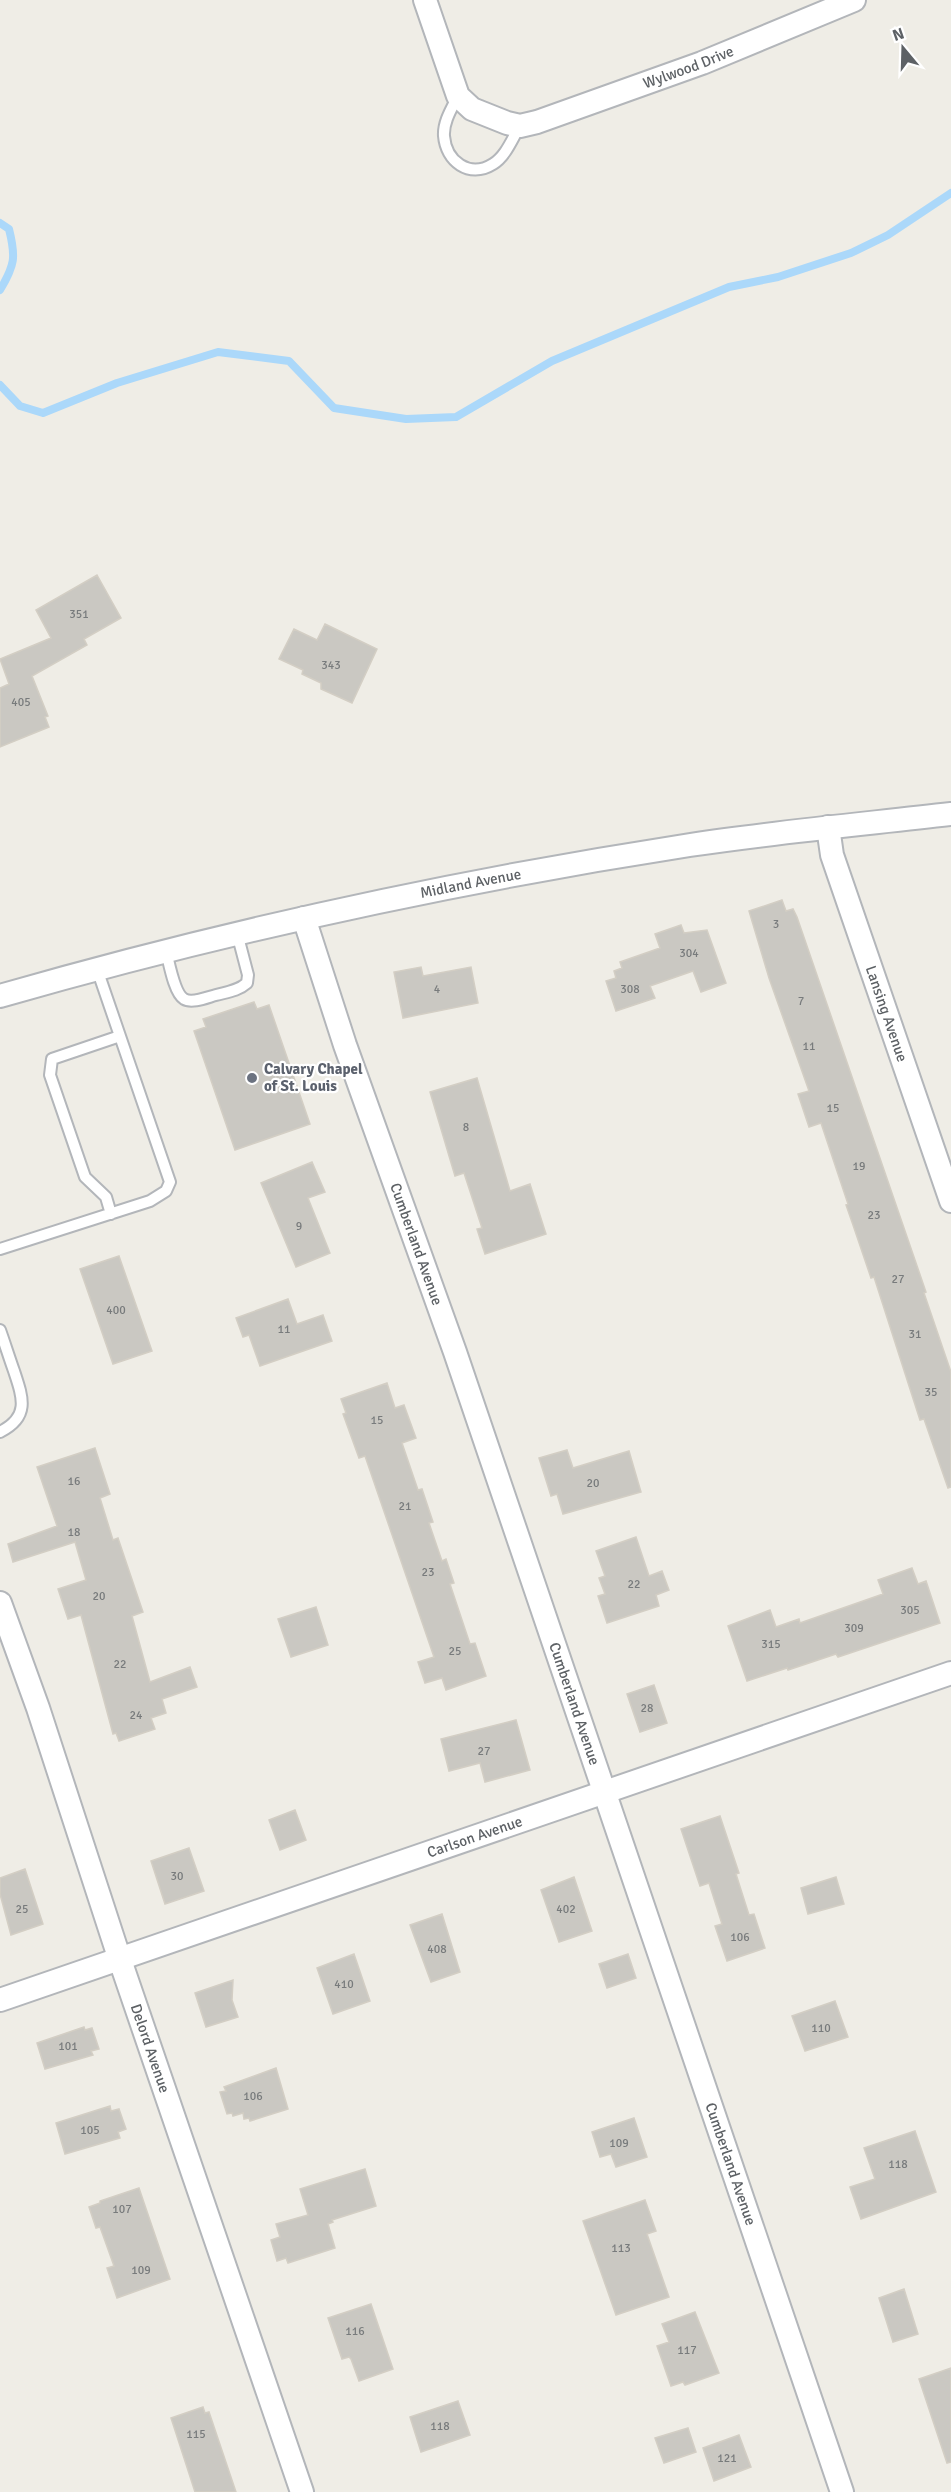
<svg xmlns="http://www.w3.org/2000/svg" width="951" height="2492" font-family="Signika,sans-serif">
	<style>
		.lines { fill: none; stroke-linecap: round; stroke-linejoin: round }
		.stream { stroke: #abd8fa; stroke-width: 8 }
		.building { fill: #cac8c2; stroke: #d3cec4; stroke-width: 1.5 }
		.lane-casing { stroke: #b3b6ba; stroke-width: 14 }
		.street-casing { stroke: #b3b6ba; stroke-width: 26 }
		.lane { stroke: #fff; stroke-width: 10 }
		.street { stroke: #fff; stroke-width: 22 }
		.worship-dot { fill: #6b7280; stroke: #fff; stroke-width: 2 }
		.labels { text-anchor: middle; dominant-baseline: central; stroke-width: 4.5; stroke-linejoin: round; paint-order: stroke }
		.number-label { font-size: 12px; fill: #787b7c }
		.street-label { font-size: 15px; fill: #5d6165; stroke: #fff }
		.worship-label { font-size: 15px; font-weight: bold; fill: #5b616d; stroke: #fff; text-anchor: start }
	</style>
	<rect width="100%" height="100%" fill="#efede6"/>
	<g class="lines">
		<path class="stream" d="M0,223L9,229C16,257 15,265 0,290
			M0,385L20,406L43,413L117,383L218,352L289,361L334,408L406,419L456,417L552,361L729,287L778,277L851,253L888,235L951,193"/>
	</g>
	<path class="building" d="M97,575L121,618L84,639L87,645L32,676L48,716L45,717L49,727L0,747V688L9,684L0,659L51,638L36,610Z
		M325,624L377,649L352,703L321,689V683L302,674L303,670L279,659L294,629L317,640Z
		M782,900L786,911L793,909L797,917L926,1292L924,1293L951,1372V1487L948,1488L924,1419L920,1420L874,1277L871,1278L853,1225L846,1205L848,1204L821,1123L809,1127L798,1094L809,1091L769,978L749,911Z
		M681,925L684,933L707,930L726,983L701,992L693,971L650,986L655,998L616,1011L606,981L616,978L614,971L622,968L620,962L660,948L655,934Z
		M421,967L423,976L471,967L478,1003L403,1018L394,972Z
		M254,1002L257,1009L269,1005L310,1124L235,1150L194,1031L206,1027L203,1019Z
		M477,1078L510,1191L530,1184L546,1234L485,1254L477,1229L482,1228L464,1173L455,1176L430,1092Z
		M312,1162L325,1192L308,1198L330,1253L296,1267L261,1183Z
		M119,1256L152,1351L113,1364L80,1269Z
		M288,1299L297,1324L323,1315L332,1341L260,1366L249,1335L243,1337L236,1318Z
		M387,1383L395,1408L404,1405L416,1438L402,1443L418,1490L422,1489L433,1522L429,1523L442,1561L446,1559L454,1583L450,1584L470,1644L475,1643L486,1676L446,1690L442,1678L425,1683L418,1662L434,1657L365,1456L359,1458L343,1414L346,1413L341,1399Z
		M95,1448L110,1494L100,1498L113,1540L118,1538L143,1612L132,1616L150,1682L190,1667L197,1687L162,1699L166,1713L151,1718L155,1729L119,1741L116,1733L113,1734L81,1615L68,1619L58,1589L86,1580L75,1542L13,1562L8,1544L57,1526L37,1467Z
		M567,1450L573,1468L629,1451L641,1492L563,1514L557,1494L551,1496L539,1458Z
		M636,1537L649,1576L662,1571L669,1590L656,1595L659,1606L607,1623L598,1596L605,1594L599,1578L605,1576L596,1551Z
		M912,1568L918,1584L926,1581L940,1623L838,1657L836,1654L788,1670L787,1668L747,1681L728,1626L770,1610L776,1627L799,1619L800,1623L883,1594L878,1580Z
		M316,1607L328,1645L291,1657L278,1619Z
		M654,1685L667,1723L640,1732L627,1694Z
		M516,1720L530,1770L485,1782L480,1763L449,1771L441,1739Z
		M295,1810L306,1840L280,1850L269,1820Z
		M720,1816L739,1873L736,1874L749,1915L754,1914L765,1948L727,1961L715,1926L722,1924L709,1883L700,1886L681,1829Z
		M189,1848L204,1891L165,1904L151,1861Z
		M25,1869L43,1924L11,1935L0,1894V1878Z
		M574,1877L592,1931L559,1942L541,1890Z
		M836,1877L844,1904L808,1914L801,1888Z
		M442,1914L460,1972L431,1982L410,1925Z
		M354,1954L370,2001L333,2014L317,1968Z
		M628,1954L636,1978L607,1988L599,1964Z
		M233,1980L232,2000L238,2017L206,2027L195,1993Z
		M835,2001L848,2037L805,2051L792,2016Z
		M84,2027L85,2030L92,2028L99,2049L91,2051L93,2055L45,2069L37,2043Z
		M276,2068L288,2109L250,2121L249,2118L244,2119L243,2113L233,2116L232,2113L227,2114L220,2092L226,2091L224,2087Z
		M110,2106L111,2111L119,2109L126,2129L118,2132L120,2138L65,2154L56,2123Z
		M634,2118L647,2157L616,2167L611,2154L600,2157L592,2132Z
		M915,2131L936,2192L861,2219L850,2187L875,2179L864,2148Z
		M365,2169L376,2206L332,2220L333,2222L328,2224L335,2248L288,2263L286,2258L277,2261L271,2240L280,2237L276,2224L308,2215L300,2189Z
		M139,2188L170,2279L117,2298L107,2268L114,2266L100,2227L96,2228L89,2207L100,2203V2201Z
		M645,2200L656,2231L647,2234L669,2297L616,2315L583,2221Z
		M904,2289L918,2334L893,2342L879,2298Z
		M371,2304L393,2369L359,2381L351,2359L349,2357L342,2359L328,2318Z
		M695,2312L719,2373L685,2385L683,2382L671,2386L657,2346L669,2342L662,2324Z
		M951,2368V2462L947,2463L919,2379Z
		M458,2401L470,2435L421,2452L410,2417Z
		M203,2407L205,2413L209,2412L236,2492H195L171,2418Z
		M688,2428L696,2452L664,2463L655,2438Z
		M739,2435L751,2467L714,2481L703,2448Z"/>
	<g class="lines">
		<g class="lane-casing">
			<path id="lane" d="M458,96C452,108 443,122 444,136C446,161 469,179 493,164C506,156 512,139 520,126
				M166,951C169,962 174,993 184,999C192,1004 208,997 216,995C227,992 238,991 247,983L248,975L237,933
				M111,1214L106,1197L85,1177L50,1075L52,1059L120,1036
				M0,1249L150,1201L166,1191L170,1182L97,969
				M0,1330C5,1344 9,1357 14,1371C23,1398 30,1417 0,1432"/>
		</g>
		<g class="street-casing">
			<g id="street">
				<path id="s1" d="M425,0L458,96L472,109L507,123L520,126L537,122L702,63L854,0"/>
				<path id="s2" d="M828,827L832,855L951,1201"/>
				<path id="s3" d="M304,918L345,1045L455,1352L842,2492"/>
				<path id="s4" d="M0,996C226,931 457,881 690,845C776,832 864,824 951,814"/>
				<path id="s5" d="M0,1603L38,1708L120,1960L302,2492"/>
				<path id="s6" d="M0,2000L951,1673"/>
			</g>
		</g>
		<use href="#lane" class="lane"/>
		<use href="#street" class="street"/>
	</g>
	<circle class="worship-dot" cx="252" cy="1078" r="6"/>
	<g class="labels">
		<g class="number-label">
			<text x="79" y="614">351</text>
			<text x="331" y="665">343</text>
			<text x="21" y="702">405</text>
			<text x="776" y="924">3</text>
			<text x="689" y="953">304</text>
			<text x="437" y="989">4</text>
			<text x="630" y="989">308</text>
			<text x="801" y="1001">7</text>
			<text x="809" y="1046">11</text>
			<text x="833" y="1108">15</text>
			<text x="466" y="1127">8</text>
			<text x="859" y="1166">19</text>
			<text x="874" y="1215">23</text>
			<text x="299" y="1226">9</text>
			<text x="898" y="1279">27</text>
			<text x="116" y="1310">400</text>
			<text x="284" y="1329">11</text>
			<text x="915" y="1334">31</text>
			<text x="931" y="1392">35</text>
			<text x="377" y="1420">15</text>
			<text x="74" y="1481">16</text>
			<text x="593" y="1483">20</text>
			<text x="405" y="1506">21</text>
			<text x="74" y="1532">18</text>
			<text x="428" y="1572">23</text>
			<text x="634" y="1584">22</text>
			<text x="99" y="1596">20</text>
			<text x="910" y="1610">305</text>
			<text x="854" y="1628">309</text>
			<text x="771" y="1644">315</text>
			<text x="455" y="1651">25</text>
			<text x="120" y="1664">22</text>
			<text x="647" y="1708">28</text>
			<text x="136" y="1715">24</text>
			<text x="484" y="1751">27</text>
			<text x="177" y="1876">30</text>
			<text x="22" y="1909">25</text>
			<text x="566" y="1909">402</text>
			<text x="740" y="1937">106</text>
			<text x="437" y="1949">408</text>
			<text x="344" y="1984">410</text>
			<text x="821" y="2028">110</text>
			<text x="68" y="2046">101</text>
			<text x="253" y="2096">106</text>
			<text x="90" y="2130">105</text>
			<text x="619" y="2143">109</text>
			<text x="898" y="2164">118</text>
			<text x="122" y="2209">107</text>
			<text x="621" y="2248">113</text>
			<text x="141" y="2270">109</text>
			<text x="355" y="2331">116</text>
			<text x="687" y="2350">117</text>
			<text x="440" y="2426">118</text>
			<text x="196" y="2434">115</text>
			<text x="727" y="2458">121</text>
		</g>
		<g class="street-label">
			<text stroke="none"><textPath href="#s1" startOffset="350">Wylwood Drive</textPath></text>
			<text stroke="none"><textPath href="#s4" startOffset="484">Midland Avenue</textPath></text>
			<text stroke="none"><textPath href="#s2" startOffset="196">Lansing Avenue</textPath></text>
			<text stroke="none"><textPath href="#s3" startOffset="345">Cumberland Avenue</textPath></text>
			<text stroke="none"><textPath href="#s3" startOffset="831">Cumberland Avenue</textPath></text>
			<text stroke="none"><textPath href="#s6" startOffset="502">Carlson Avenue</textPath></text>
			<text stroke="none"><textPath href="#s5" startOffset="470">Delord Avenue</textPath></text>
			<text stroke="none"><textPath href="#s3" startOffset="1317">Cumberland Avenue</textPath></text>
		</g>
		<g class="worship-label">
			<text x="264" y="1069">Calvary Chapel<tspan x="264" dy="17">of St. Louis</tspan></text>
		</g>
	</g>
	<g transform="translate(903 48) rotate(341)" stroke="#ffffff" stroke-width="4.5" paint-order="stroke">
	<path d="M0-4.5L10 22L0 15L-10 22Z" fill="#5d6165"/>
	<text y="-9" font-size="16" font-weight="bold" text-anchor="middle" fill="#5d6165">N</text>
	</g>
</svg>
